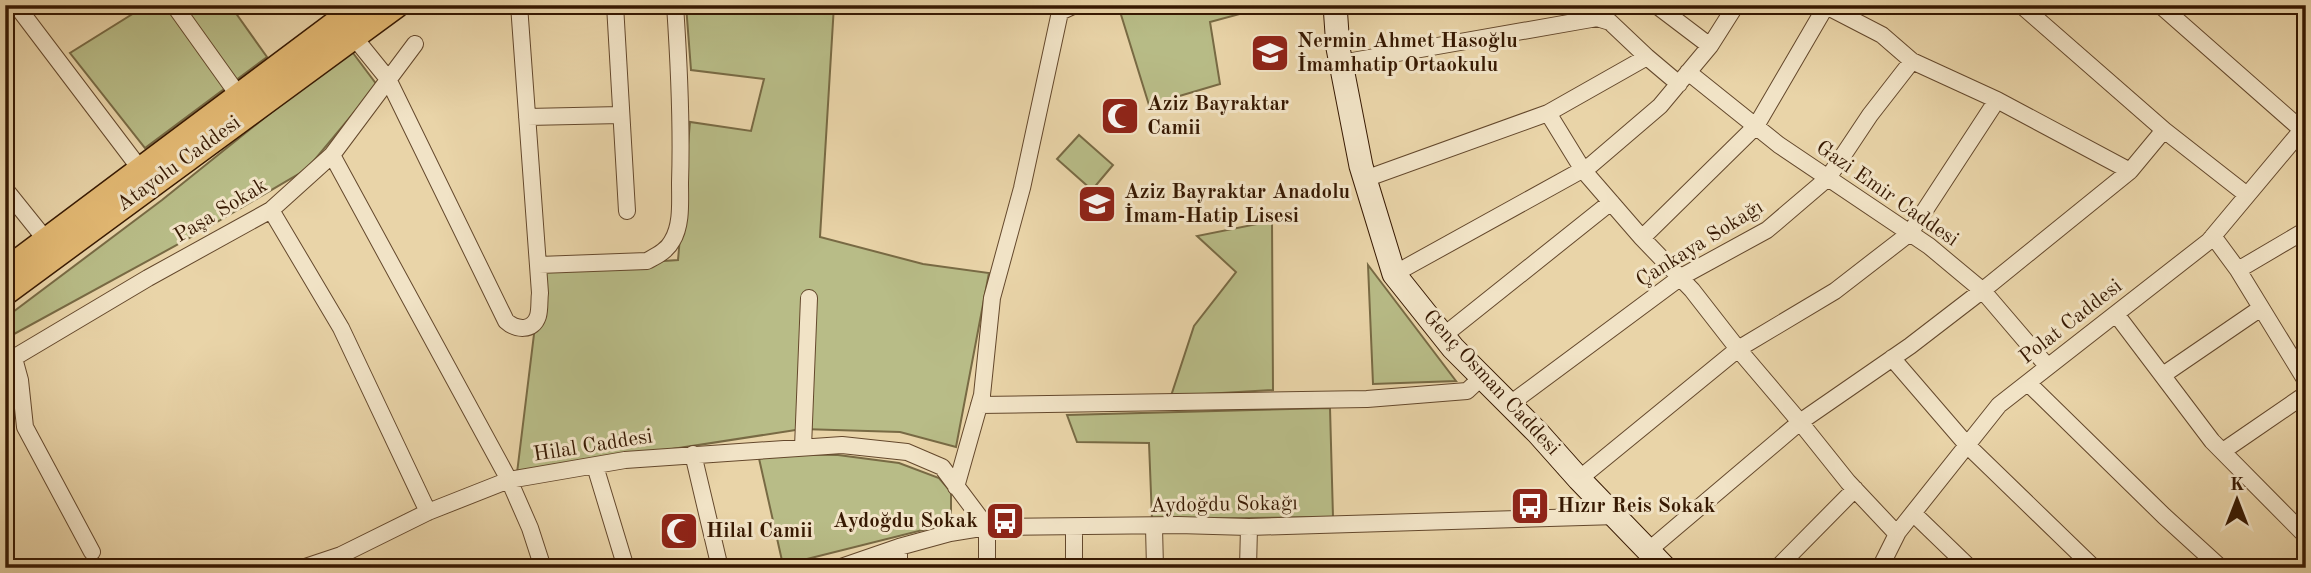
<svg xmlns="http://www.w3.org/2000/svg" width="2311" height="573" font-family="'Old Standard TT',serif">
	<style>
		.green { fill: #b8bc87; stroke: #786a44; stroke-width: 2 }
		.lines { fill: none; stroke-linecap: round; stroke-linejoin: round }
		.street-casing { stroke: #64482c; stroke-width: 18 }
		.secondary-casing { stroke: #371902; stroke-width: 25 }
		.primary-casing { stroke: #371902; stroke-width: 27 }
		.street { stroke: #f1e3c6; stroke-width: 16 }
		.secondary { stroke: #f1e3c6; stroke-width: 23 }
		.primary { stroke: #e4ba74; stroke-width: 24 }
		.labels { text-anchor: middle; dominant-baseline: central; stroke-width: 6; stroke-linejoin: round; paint-order: stroke }
		.poi-label { font-size: 21px; font-weight: bold; fill: #371902; stroke: #f1e3c6; text-anchor: start }
		.street-label { font-size: 21px; fill: #371902; stroke: #f1e3c6 }
	</style>
	<rect width="100%" height="100%" fill="#e9d4a8"/>
	<filter id="stains"><feTurbulence type="fractalNoise" baseFrequency=".00286" numOctaves="4"/><feColorMatrix values="0 0 0 0 .2 0 0 0 0 .09 0 0 0 0 .02 0 0 0 .5 -.17"/></filter>
	<radialGradient id="worn" r=".72"><stop offset=".6" stop-color="#630" stop-opacity="0"/><stop offset="1" stop-color="#630" stop-opacity=".3"/></radialGradient>
	<path class="green" d="M147,5H230L267,57L145,148L70,53Z
		M686,5H834L820,237L923,264L989,273L956,447L900,432L802,429L517,473L542,269L678,260L690,122L751,131L764,79L691,70Z
		M1118,5H1273L1210,22L1220,84L1149,105Z
		M350,49L377,85L307,169L195,235L5,339V318L162,200Z
		M1079,135L1113,165L1092,190L1057,159Z
		M1272,221L1273,390L1171,396L1194,326L1236,272L1197,236Z
		M1368,265L1456,381L1373,384Z
		M1330,408L1333,517L1152,519L1149,443L1077,442L1067,415Z
		M758,454L838,455L899,463L939,478L951,492V512L947,524L783,565Z"/>
	<g class="lines">
		<g class="street-casing">
			<path id="street" d="M16,5L141,170
				M174,5L239,96
				M330,5L340,20
				M615,5L627,211
				M1656,5L1710,46L1736,5
				M1824,5L1882,35L1912,61L1997,100L2130,171L2164,130L2021,5
				M2160,5L2302,130
				M2302,5L2306,9
				M354,37L388,79L506,321C516,330 533,332 538,316C540,309 539,300 540,293L519,5
				M1341,63L1597,18L1610,22L1647,57
				M1688,72L1779,145L1929,246L1983,291L2048,367
				M527,117L621,115
				M2164,130L2247,195
				M332,155L509,480L530,528L543,568
				M1365,179L1548,113
				M5,189L46,240
				M271,210L341,328L428,512
				M2213,236L2238,270L2306,230
				M1642,238L1756,126L1826,6
				M539,265L647,261C656,256 667,251 672,241C682,225 680,202 680,183C682,124 679,64 675,5
				M2238,270L2306,381
				M1394,274L1591,165L1660,106L1710,46
				M2116,314L2212,441L2306,536
				M1443,336L1611,202
				M14,358L20,380L25,427L92,552
				M1892,358L1967,445L2094,568
				M5,363L148,278L271,210L332,155L415,44
				M2163,375L2261,308
				M2028,383L2164,516L2221,568
				M1510,404L1681,277L1767,230L1828,178L1870,115L1912,61
				M979,405L1367,399L1467,391L1482,377
				M803,447L809,298
				M2223,451L2306,394
				M693,454L720,568
				M595,466L626,568
				M1579,479L1738,349L1835,291L1910,233L1997,100
				M956,487L982,395L992,298L1022,188L1060,12L1075,5
				M1913,513L1970,568
				M1074,527V568
				M1154,527L1155,568
				M1897,534L1848,482L1800,422L1910,346L1988,286L2130,171
				M899,547V568
				M1649,550L1800,422L1738,349L1692,290L1642,238L1583,170L1548,113L1647,57L1679,84
				M302,568L341,555L428,512L509,480L625,460L842,445L907,452L942,467L987,527V568
				M838,568L899,547L950,533L987,527L1178,525L1249,527L1617,516
				M1248,568L1249,527
				M1777,568L1855,489
				M1880,568L1898,532L1999,405L2209,241L2306,125"/>
		</g>
		<g class="secondary-casing">
			<path id="secondary" d="M1335,5L1338,48L1361,166L1394,274L1453,348L1538,433L1579,479L1665,568"/>
		</g>
		<g class="primary-casing">
			<path id="primary" d="M5,271L360,5
				M5,293L397,5"/>
		</g>
		<use href="#street" class="street"/>
		<use href="#secondary" class="secondary"/>
		<use href="#primary" class="primary"/>
	</g>
	<defs>
		<g id="school-square" transform="scale(2.0125)"><rect x="-9" y="-9" width="18" height="18" rx="4" fill="#8f2418" stroke="#f1e3c6"/><path d="M0-5L7-2L0 1L-7-2ZM-4 1L0 2.5L4 1V4Q0 6-4 4Z" fill="#fff"/></g>
		<g id="mosque-square" transform="scale(2.0125)"><rect x="-9" y="-9" width="18" height="18" rx="4" fill="#8f2418" stroke="#f1e3c6"/><path d="M3.5-4.9A6 6 0 1 0 3.5 4.9A5 5 0 1 1 3.5-4.9Z" fill="#fff"/></g>
		<g id="bus-square" transform="scale(2.0125)"><rect x="-9" y="-9" width="18" height="18" rx="4" fill="#8f2418" stroke="#f1e3c6"/><path d="M-5-6H5V4H4V6H2V4H-2V6H-4V4H-5ZM-3.5-4V0h7V-4ZM-3.5 1.2v1.5H-2V1.2ZM2 1.2v1.5H3.5V1.2Z" fill="#fff"/></g>
	</defs>
	<g fill-rule="evenodd">
		<use href="#school-square" x="1270" y="53"/>
		<use href="#mosque-square" x="1120" y="116"/>
		<use href="#school-square" x="1097" y="204"/>
		<use href="#bus-square" x="1530" y="506"/>
		<use href="#bus-square" x="1005" y="521"/>
		<use href="#mosque-square" x="679" y="531"/>
	</g>
	<g class="labels">
		<g class="poi-label">
			<text x="1297" y="41">Nermin Ahmet Hasoğlu<tspan x="1297" dy="24">İmamhatip Ortaokulu</tspan></text>
			<text x="1147" y="104">Aziz Bayraktar<tspan x="1147" dy="24">Camii</tspan></text>
			<text x="1124" y="192">Aziz Bayraktar Anadolu<tspan x="1124" dy="24">İmam-Hatip Lisesi</tspan></text>
			<text x="1557" y="506">Hızır Reis Sokak</text>
			<text x="978" y="521" text-anchor="end">Aydoğdu Sokak</text>
			<text x="706" y="531">Hilal Camii</text>
		</g>
		<g class="street-label">
			<text transform="translate(179 164) rotate(-36)">Atayolu Caddesi</text>
			<text transform="translate(1887 194) rotate(35)">Gazi Emir Caddesi</text>
			<text transform="translate(221 211) rotate(-31)">Paşa Sokak</text>
			<text transform="translate(1700 244) rotate(-32)">Çankaya Sokağı</text>
			<text transform="translate(2071 322) rotate(-38)">Polat Caddesi</text>
			<text transform="translate(1491 383) rotate(47)">Genç Osman Caddesi</text>
			<text transform="translate(593 446) rotate(-9)">Hilal Caddesi</text>
			<text transform="translate(1224 505) rotate(-1)">Aydoğdu Sokağı</text>
		</g>
	</g>
	<rect width="2311" height="573" fill="none" stroke="#e9d4a8" stroke-width="28"/>
	<rect x="7" y="7" width="2297" height="559" fill="none" stroke="#371902" stroke-width="3.5"/>
	<rect x="14" y="14" width="2283" height="545" fill="none" stroke="#371902" stroke-width="2"/>
	<g transform="translate(2237 500)" stroke="#f1e3c6" stroke-width="5" paint-order="stroke">
	<path d="M0-5L12 26L0 18L-12 26Z" fill="#371902"/>
	<text y="-10" font-size="19" font-weight="bold" text-anchor="middle" fill="#371902">K</text>
	</g>
	<rect width="100%" height="100%" filter="url(#stains)"/>
	<rect width="100%" height="100%" fill="url(#worn)"/>
</svg>
